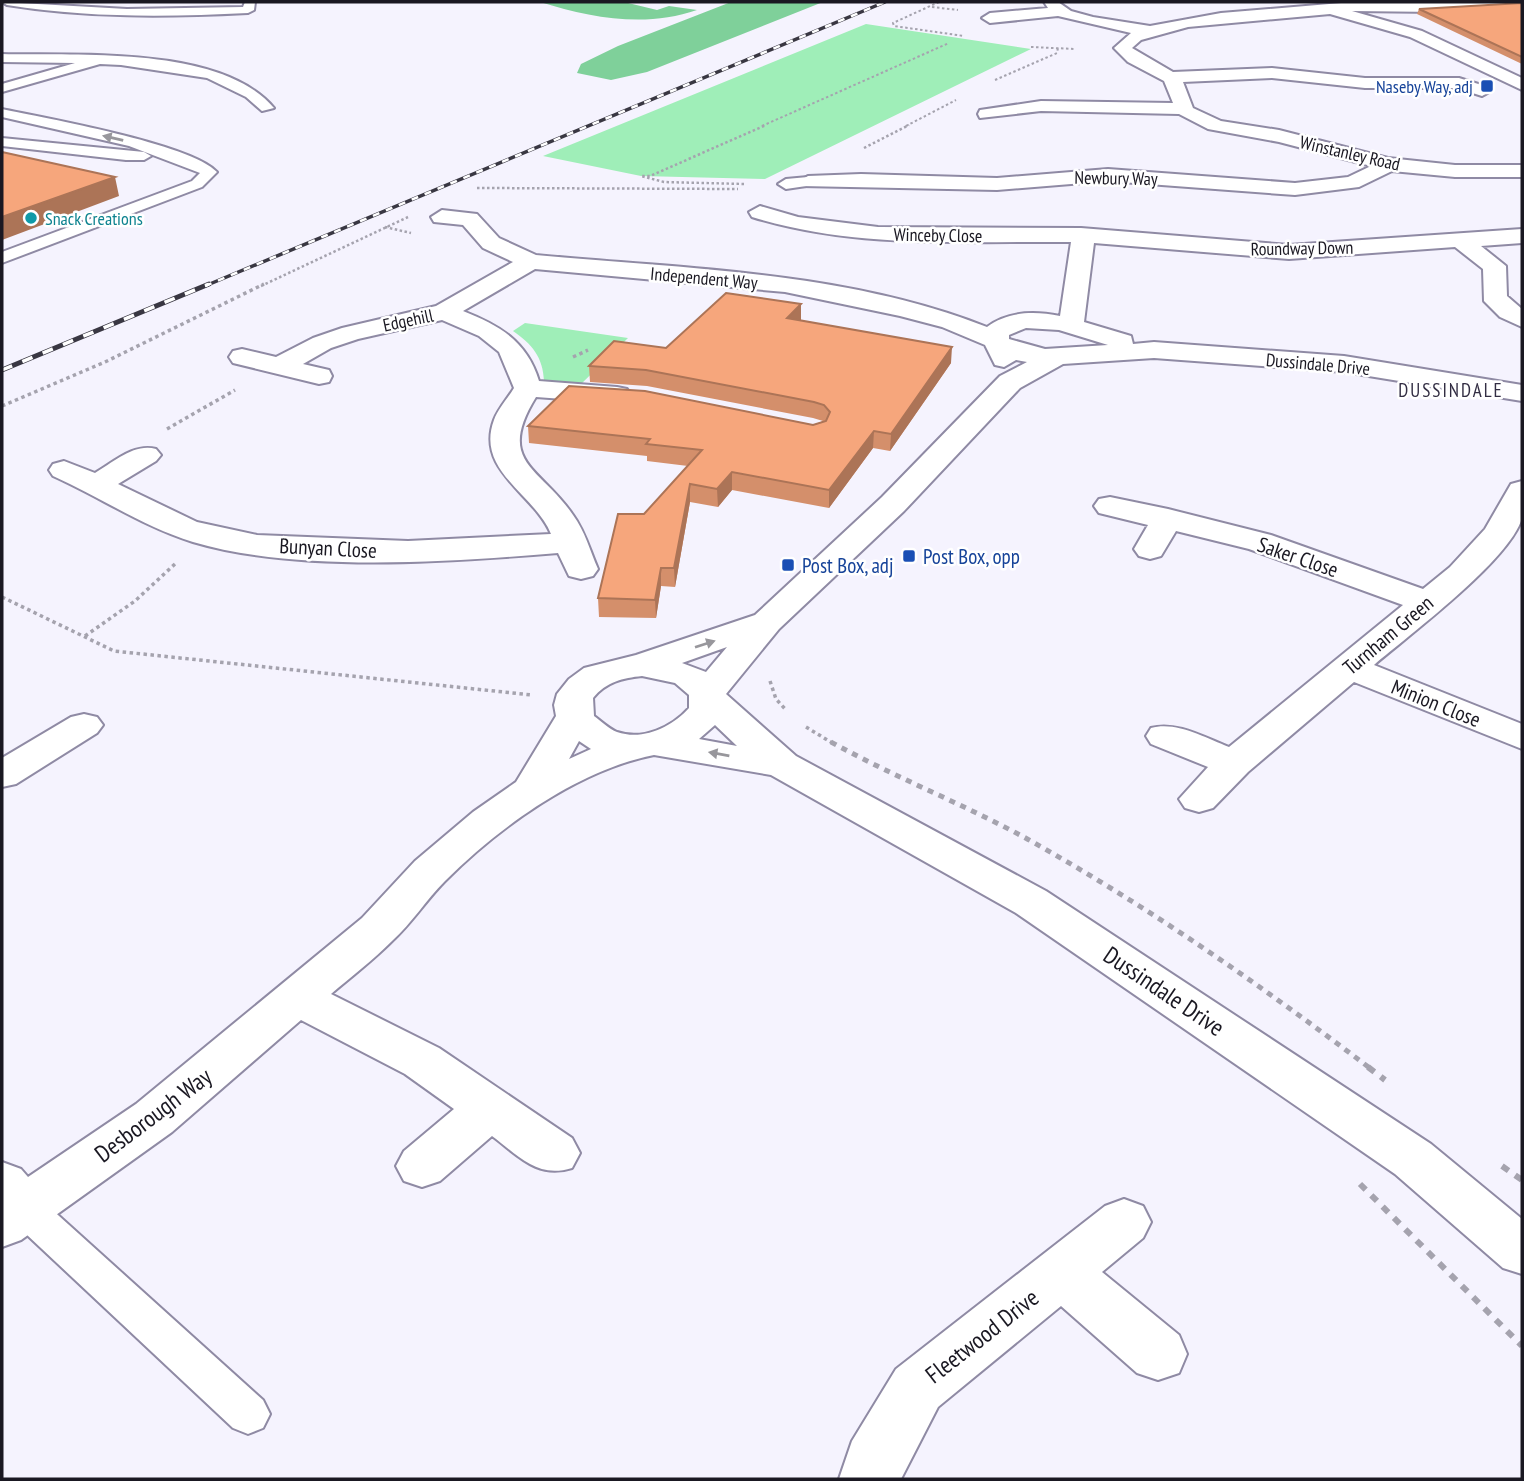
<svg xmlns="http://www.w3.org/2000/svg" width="1524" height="1481" font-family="'PT Sans Narrow',sans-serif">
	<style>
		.green { fill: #9feeb8 }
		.forest { fill: #7fd09a }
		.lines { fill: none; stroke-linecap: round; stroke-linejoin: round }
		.lane-casing { stroke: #8f8aa4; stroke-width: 4 }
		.street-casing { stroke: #8f8aa4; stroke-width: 4 }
		.path-far4 { stroke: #a5a3ae; stroke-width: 2; stroke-dasharray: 2.5 2.5; stroke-linecap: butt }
		.path-far3 { stroke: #a5a3ae; stroke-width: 2.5; stroke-dasharray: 2.5 2.5; stroke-linecap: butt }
		.path-far2 { stroke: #a5a3ae; stroke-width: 3.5; stroke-dasharray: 3.5 3.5; stroke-linecap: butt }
		.path-far1 { stroke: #a5a3ae; stroke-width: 5; stroke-dasharray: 6 6; stroke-linecap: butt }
		.path { stroke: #a5a3ae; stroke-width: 6; stroke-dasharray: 8 8; stroke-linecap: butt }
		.lane { fill: #fff; fill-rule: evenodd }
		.street { fill: #fff; fill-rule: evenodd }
		.rail-far1-casing { stroke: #393742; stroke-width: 3.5 }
		.rail-casing { stroke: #393742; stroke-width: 5 }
		.rail-far1 { stroke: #fff; stroke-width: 2.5; stroke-dasharray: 7; stroke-linecap: butt }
		.rail { stroke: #fff; stroke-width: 3.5; stroke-dasharray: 11; stroke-linecap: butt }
		.wall { fill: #d48f6b }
		.shaded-wall { fill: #ac7457 }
		.building { fill: #f6a67c; stroke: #ac7457; stroke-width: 2 }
		.oneway { fill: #98979c }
		.transit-dot { fill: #1a4fb4; stroke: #fff; stroke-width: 2.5 }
		.culture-dot { fill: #0f9aa8; stroke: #fff; stroke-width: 2.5 }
		.labels { text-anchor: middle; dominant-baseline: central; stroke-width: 5; stroke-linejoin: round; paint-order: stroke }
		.far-transit-label { font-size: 18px; fill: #164399; stroke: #fff; text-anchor: end }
		.far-street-label { font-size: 18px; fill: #1a1822; stroke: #fff }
		.far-culture-label { font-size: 18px; fill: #0d838f; stroke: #fff; text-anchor: start }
		.far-neighbourhood-label { font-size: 19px; letter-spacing: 2px; fill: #322d43; stroke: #fff }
		.street-label { font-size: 21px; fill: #1a1822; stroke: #fff }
		.transit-label { font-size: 21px; fill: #164399; stroke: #fff; text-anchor: start }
		.near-street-label { font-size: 24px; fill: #1a1822; stroke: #fff }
	</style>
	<rect width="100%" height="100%" fill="#f5f3fe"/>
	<path class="green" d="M866,24L1031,49L765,179L641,176L543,156Z
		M525,323L628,338L578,387L544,381C543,357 532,344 513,331Z"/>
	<path class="forest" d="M540,2H624L657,10L669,6L697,10C646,28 591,18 540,2Z
		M731,2H823L647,72L611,80L577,73L581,64L618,46Z"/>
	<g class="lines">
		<g class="lane-casing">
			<path id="lane" d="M2,2L127,9L243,7L245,2H255L254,10L248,13C167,17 87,18 7,5Z
				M2,54C77,56 221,45 274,108L262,111L246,97L207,78L121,65L100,64L2,92V84L75,63L2,62Z
				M2,109C45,118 191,144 217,172L202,187L2,263V252L192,181L200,173L129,146L2,117Z
				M2,138L144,152L151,156L144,160H126L2,146Z
				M808,177L816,182L813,185L786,189L778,184L786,179Z
				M24,1192L38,1197L263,1400L270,1414L263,1428L248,1434L233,1428L10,1219L5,1208L10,1197Z"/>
		</g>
		<g class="street-casing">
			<path id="street" d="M1044,2H1058L1071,11L1093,17L1150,26L1221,13L1353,2H1522V6L1438,12L1352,11L1422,31L1522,78V90L1410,37L1330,14L1188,27L1141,40L1132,48L1173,72L1272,68L1365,78H1459L1488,87L1491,91L1482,96L1457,88H1365L1272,78L1183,82L1193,108L1221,121L1279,130L1388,158L1455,165H1522V177H1455L1392,171L1359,187L1295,195L1108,181L997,190L801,186L798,182L808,176L861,174L997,178L1108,169L1295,183L1348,177L1371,166L1279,142L1208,129L1179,114L1041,111L980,118L978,114L980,110L1041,101L1173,103L1164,81L1128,62L1114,48L1131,33L1058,16L990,23L982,18L990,13L1048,8Z
				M760,206L798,217L878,227L1081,228L1289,245L1522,229V243L1481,246L1506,266L1507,296L1522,309V327L1500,317L1484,301L1483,269L1455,247L1289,259L1094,243L1084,322L1131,336L1133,344L1154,342L1344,356L1522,385V401L1344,372L1154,358L1063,364L1020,388L904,511L779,629L726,694L796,756L1046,891L1431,1144L1522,1219V1274L1503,1268L1395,1174L1016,913L771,775L654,755C578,770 499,827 445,881C426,900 412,923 392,941C373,960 351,977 331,994L439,1048L572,1138L580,1153L572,1168C537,1179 519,1156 492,1136L440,1181L422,1187L404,1181L396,1166L404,1151L454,1109L405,1074L301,1020L172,1132L21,1240L2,1247V1162L21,1169L28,1177L136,1104L362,918L415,861L473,812L516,782L556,716L554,705L557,694L569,679L584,668L636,655L755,615L882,497L1000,376L1027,362L1016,360L1004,367L995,365L985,345L942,327L900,316L785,292L535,269L463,311C499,325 527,341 539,381L617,387L627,389L631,395L627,401L617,403L536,397C495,463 541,467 573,515C585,531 590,551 598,569L593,576L581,579L569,576L558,553C450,562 297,573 193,542C144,527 100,497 53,476L49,470L53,464L64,461L95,473C114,462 134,443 156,449L161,455L156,461L118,484L197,522L257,535L408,541L551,534C535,494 475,471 494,420C498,409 508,398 514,388L499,352L479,336L442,320L358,339L331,348L303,364L329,370L332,376L329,382L319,384L233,363L229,357L233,351L242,349L276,357L313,338L342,328L436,306L513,262L483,248L463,225L434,222L431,217L442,210L477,214L499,238L536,255C686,269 845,271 987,327C1008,311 1035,311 1060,316L1071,242C964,241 855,249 752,217L749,212ZM1026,328L1059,330L1108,345L1045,349L1009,339V335ZM727,647L706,672L682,663ZM642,676L675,683L689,695V708C672,727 643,741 617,732C609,729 601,721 594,716L593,698C606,682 623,678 642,676ZM715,725L737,746L699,739ZM579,741L591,749L569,759Z
				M1522,481C1523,491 1524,508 1522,518C1510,560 1409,635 1374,665L1522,724V749L1354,682L1248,772L1213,808L1199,812L1185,808L1179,799L1208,767L1151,744L1146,736L1151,728C1177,721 1205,738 1229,747L1403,605L1249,549L1176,531L1161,556L1150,559L1139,556L1134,549L1148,525L1099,513L1094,506L1099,499L1110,497L1168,509L1271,535L1423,589L1450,567L1485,529L1511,484Z
				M84,714L97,717L103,725L97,733L16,784L2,787V758L71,717Z
				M1124,1199L1143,1206L1151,1222L1143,1238L1102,1272L1179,1335L1187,1354L1179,1373L1158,1380L1137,1373L1061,1306L938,1407L901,1479H839L852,1441L896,1369L1105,1206Z"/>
		</g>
		<path class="path-far4" d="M939,2L893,23L894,26L964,36
			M932,7L958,10
			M1031,47L1075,49
			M995,80L1057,53L1058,48
			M762,126L949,43
			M906,126L956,100"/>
		<path class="path-far3" d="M864,148L909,125
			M744,184L664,182L641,176H650L766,125
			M477,188L738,189
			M385,227L411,233
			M261,286L408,217"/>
		<path class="path-far2" d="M573,357L588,350
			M2,406L105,362L264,284
			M167,429L235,390
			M2,597L114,651L532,695
			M85,636L135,601L176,563
			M770,681L776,699L786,710
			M806,727L834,744"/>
		<path class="path-far1" d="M831,742C896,778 966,805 1031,841C1150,908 1262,986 1371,1069"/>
		<path class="path" d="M1368,1067L1385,1080
			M1502,1166L1522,1180
			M1360,1184L1522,1346"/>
		<use href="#lane" class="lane"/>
		<use href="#street" class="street"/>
		<g class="rail-far1-casing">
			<path id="rail-far1" d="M205,286L885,2"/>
		</g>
		<g class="rail-casing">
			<path id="rail" d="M2,370L209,284"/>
		</g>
		<use href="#rail-far1" class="rail-far1"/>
		<use href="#rail" class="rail"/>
	</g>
	<path class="wall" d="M1522,3V64L1417,14L1419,9Z
		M801,304L800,320L951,363L890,451L873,448L829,508L732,490L718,507L690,502L675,587L661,586L656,618L599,617L598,598L644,514L688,466L647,461V456L529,443L528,426L813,425L823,421L813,418L647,386L590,382L589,366L666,348Z"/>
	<path class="shaded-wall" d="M115,177L119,196L2,240V217Z
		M801,304V320L787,334V318Z
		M952,347L951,363L890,451L891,434Z
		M874,431L873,448L829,508V490Z
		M732,472V490L718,507L717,489Z
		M690,484V502L675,587L674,568Z
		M661,568V586L656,618L655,600Z"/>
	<path class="building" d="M1522,3V57L1419,9Z
		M2,152L115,177L2,217Z
		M726,293L801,304L787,318L952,347L891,434L874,431L829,490L732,472L717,489L690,484L674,568H661L655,600L598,598L618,514H644L702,450L646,444L650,439L528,426L569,386L645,391L813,425L826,421L830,412L824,405L814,402L646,370L589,366L614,341L666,348Z"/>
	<defs><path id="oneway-solid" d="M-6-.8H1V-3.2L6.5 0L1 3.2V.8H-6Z" transform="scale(1.75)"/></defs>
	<g class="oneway">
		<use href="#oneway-solid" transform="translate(113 138) rotate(-167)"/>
		<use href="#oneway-solid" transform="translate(705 644) rotate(-18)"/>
		<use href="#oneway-solid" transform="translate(719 754) rotate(-170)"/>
	</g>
	<g class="transit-dot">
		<rect x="1480" y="79" width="14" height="14" rx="3.5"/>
		<rect x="902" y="549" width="14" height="14" rx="3.5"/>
		<rect x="781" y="558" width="14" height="14" rx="3.5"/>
	</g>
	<circle class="culture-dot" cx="31" cy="218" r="7"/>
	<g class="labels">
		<g class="far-transit-label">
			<text x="1473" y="86">Naseby Way, adj</text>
		</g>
		<g class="far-street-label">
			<text transform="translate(1350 153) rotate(13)">Winstanley Road</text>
			<text transform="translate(1116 178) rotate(1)">Newbury Way</text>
			<text transform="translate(938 235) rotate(1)">Winceby Close</text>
			<text transform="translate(1302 248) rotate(-1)">Roundway Down</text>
			<text transform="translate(704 278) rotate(5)">Independent Way</text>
			<text transform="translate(408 320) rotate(-12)">Edgehill</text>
			<text transform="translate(1318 364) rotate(5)">Dussindale Drive</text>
		</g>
		<g class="far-culture-label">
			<text x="45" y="218">Snack Creations</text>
		</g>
		<g class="far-neighbourhood-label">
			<text x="1451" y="390">DUSSINDALE</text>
		</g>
		<g class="street-label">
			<text transform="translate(328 548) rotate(3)">Bunyan Close</text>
			<text transform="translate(1298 557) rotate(19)">Saker Close</text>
			<text transform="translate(1388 635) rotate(-40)">Turnham Green</text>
			<text transform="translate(1436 703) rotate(22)">Minion Close</text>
		</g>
		<g class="transit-label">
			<text x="923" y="556">Post Box, opp</text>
			<text x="802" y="565">Post Box, adj</text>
		</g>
		<g class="near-street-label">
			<text transform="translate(1164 991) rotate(34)">Dussindale Drive</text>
			<text transform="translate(153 1115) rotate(-37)">Desborough Way</text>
			<text transform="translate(982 1336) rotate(-38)">Fleetwood Drive</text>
		</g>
	</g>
	<rect width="1524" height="1481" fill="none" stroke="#1a1822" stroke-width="7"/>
</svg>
